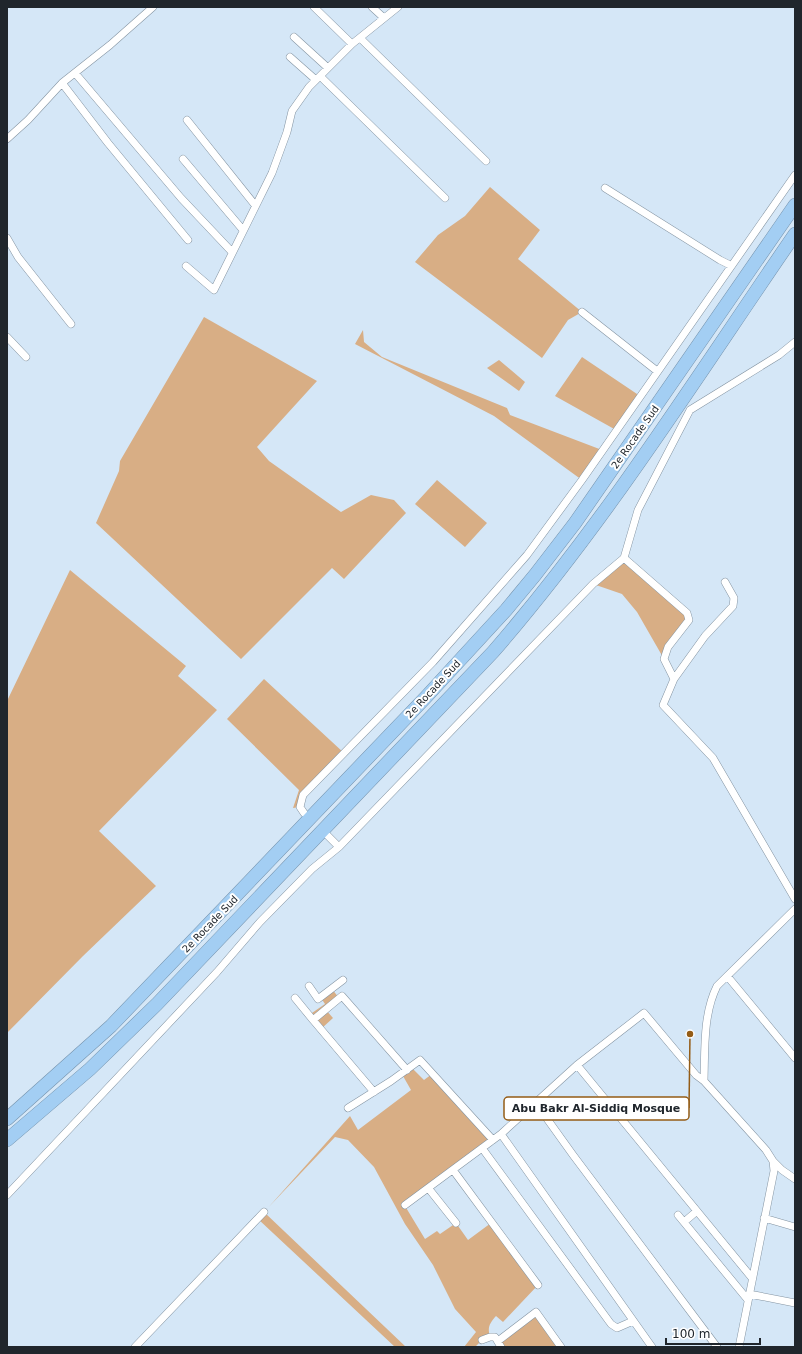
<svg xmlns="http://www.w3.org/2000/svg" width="802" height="1354" font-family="'DejaVu Sans',sans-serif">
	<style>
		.green { fill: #d8ae85 }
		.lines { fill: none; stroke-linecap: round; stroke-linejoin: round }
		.minor-casing { stroke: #8494a2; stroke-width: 8 }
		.motorway-casing { stroke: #7593ad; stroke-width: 14 }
		.minor { stroke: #fff; stroke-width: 7 }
		.motorway { stroke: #a3cef3; stroke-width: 13 }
		.labels { text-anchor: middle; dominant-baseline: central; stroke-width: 4; stroke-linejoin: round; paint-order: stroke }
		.street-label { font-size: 10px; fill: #20262c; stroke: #fff }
		.leader { fill: none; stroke: #945c16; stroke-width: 1.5 }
		.callout-dot { fill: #945c16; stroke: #fff; stroke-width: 1.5 }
		.callout { fill: #fff; stroke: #945c16; stroke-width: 1.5 }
		.callout-label { font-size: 11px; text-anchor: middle; font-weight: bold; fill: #20262c }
	</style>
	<rect width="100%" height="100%" fill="#d5e7f7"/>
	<path class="green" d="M490,187L540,230L518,259L582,312L568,320L542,358L415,262L438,235L465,216Z
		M204,317L317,381L257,447L269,461L341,512L371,495L394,500L406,513L344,579L332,568L241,659L96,523L119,471L120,461Z
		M363,330L364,342L382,357L507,408L510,415L602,450L582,480L494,416L355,344Z
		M582,357L640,396L616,430L555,396Z
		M499,360L525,382L519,391L487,368Z
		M437,480L487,523L465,547L415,504Z
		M624,558L687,613L689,620L664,659L637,612L622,594L593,584Z
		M70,570L186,666L178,676L217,710L99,831L156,886L83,956L7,1033V701Z
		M264,679L344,753L303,795L300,807L293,808L299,790L227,719Z
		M332,989L339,998L326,1010L333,1018L321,1029L309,1015L325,1004L321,998Z
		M413,1069L424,1080L432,1074L493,1140L405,1206L425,1239L437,1231L440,1234L456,1223L468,1240L491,1223L538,1285L503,1322L496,1316C490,1323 487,1327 490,1337L482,1340L475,1347H464L476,1332L455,1309L433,1265L405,1224L374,1167L348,1140L335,1137L264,1212L406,1347H395L258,1219L350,1116L358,1130L411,1090L403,1076Z
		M535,1315L557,1347H505L501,1342Z"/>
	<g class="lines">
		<g class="minor-casing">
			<path id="minor" d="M314,7L352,44
				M372,7L384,18
				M294,37L328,68
				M360,38L486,161
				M290,57L316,80
				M75,73L181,198L232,252
				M320,76L445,198
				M62,83L108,143L188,240
				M187,120L255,205
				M7,139L28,120L62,83L110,45L153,7
				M183,159L243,230
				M605,188L720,260L730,265
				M7,238L18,257L71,324
				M186,266L214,290L272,173L287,132L292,111L309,87L352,44L398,7
				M582,312L657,371
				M7,337L26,357
				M795,342L779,355L690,410L638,510L624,558L687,613L689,620L668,647L664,659L674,679L663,705L713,758L795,899
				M674,679L705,636L733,606L734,598L725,582
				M304,813L300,807L303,795L433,662L527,555L582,480L795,175
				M328,836L339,847
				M728,977L795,1058
				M309,986L318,999L343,980
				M295,998L313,1020
				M577,1065L752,1278
				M374,1092L313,1020L342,996L407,1070
				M535,1102L573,1155L717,1347
				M348,1108L391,1081L420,1060L493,1140
				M501,1134L652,1347
				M482,1148L611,1324L617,1328L633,1321
				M773,1161L782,1170L795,1179
				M453,1170L538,1285
				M429,1189L456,1223
				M7,1195L217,972L260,922L312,869L339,847L593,584L624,558
				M405,1205L501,1134L577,1065L644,1013L696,1075L704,1081
				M678,1215L748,1300
				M764,1218L795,1227
				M684,1222L697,1211
				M749,1294L795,1303
				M482,1340L490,1337H495L501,1347
				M498,1341L536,1312L561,1347
				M135,1347L264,1212
				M739,1347L774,1171L773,1161L766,1150L704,1081C705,1049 703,1014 717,986L795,909"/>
		</g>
		<g class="motorway-casing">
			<path id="motorway" d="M7,1119L111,1026L426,697L506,610L535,575L575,523L795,205
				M7,1140L90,1069L157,1004L493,652C606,522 697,376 795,234"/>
		</g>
		<use href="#minor" class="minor"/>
		<use href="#motorway" class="motorway"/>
	</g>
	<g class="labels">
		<g class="street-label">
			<text transform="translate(635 437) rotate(-55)">2e Rocade Sud</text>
			<text transform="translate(433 689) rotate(-47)">2e Rocade Sud</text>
			<text transform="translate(210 924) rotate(-46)">2e Rocade Sud</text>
		</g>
	</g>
	<path class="leader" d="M690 1034L689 1108"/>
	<circle class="callout-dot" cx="690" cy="1034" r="4"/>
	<rect class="callout" x="504" y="1097" width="185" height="23" rx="4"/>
	<g class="callout-label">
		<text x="596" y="1112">Abu Bakr Al-Siddiq Mosque</text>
	</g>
	<rect width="802" height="1354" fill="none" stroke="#20262c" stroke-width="16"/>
	<path d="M666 1338v6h94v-6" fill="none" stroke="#20262c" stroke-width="2"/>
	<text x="672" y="1338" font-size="12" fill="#20262c" stroke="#ffffff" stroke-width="3" paint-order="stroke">100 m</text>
</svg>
